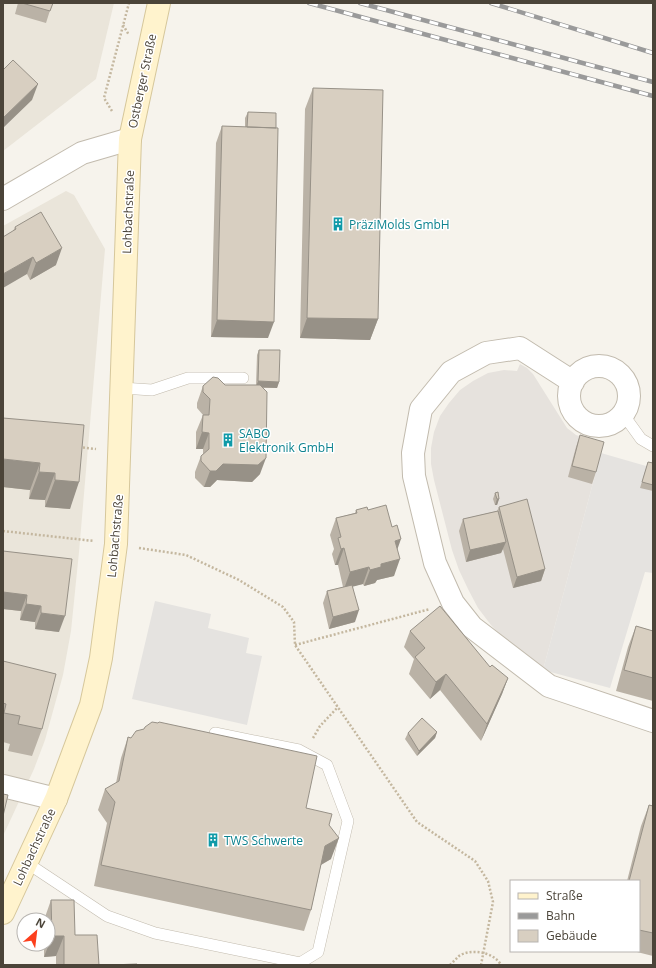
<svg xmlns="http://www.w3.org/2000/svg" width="656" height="968" font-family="'Open Sans',sans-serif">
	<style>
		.residential { fill: #eae5da }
		.industrial { fill: #e6e2dd }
		.parking { fill: #e5e3e0 }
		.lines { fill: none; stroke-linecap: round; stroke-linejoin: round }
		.lane-casing { stroke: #c2bbae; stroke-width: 12 }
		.street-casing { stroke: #c2bbae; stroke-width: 24 }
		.secondary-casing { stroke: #d6c79b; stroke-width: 24 }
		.path { stroke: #c4b79f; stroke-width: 2.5; stroke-dasharray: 2 2; stroke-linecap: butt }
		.lane { stroke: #fff; stroke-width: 11 }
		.street { stroke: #fff; stroke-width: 22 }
		.secondary { stroke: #fff3cd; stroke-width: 22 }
		.rail-casing { stroke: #9a9a9a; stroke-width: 4.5 }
		.rail { stroke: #fff; stroke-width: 3; stroke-dasharray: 9; stroke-linecap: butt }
		.wall { fill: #bab2a6 }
		.shaded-wall { fill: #979187 }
		.building { fill: #d8cfc1; stroke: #979187 }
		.labels { text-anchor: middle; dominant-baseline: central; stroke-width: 3; stroke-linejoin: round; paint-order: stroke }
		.street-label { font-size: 12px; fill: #4b4439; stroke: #fff }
		.culture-label { font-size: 12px; fill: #0d838f; stroke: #fff; text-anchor: start }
	</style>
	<rect width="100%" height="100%" fill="#f6f3ec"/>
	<path class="residential" d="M3,3H114L96,79L3,151Z
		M66,191L74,195L105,249L79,552L71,631L63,675L45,740L34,769L3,836V226Z"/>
	<path class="industrial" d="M520,364L527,368L533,374L567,428L576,435L587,439L601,453L543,670L505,640L491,625L478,608L468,589L459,570L452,550L434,480L431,464V448L434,432L440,416L449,403L460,390L473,381L488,373L504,370L517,371Z"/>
	<path class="parking" d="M601,453L653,468V573L645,572L610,688L543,670Z
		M155,601L211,614L208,628L249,638L246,653L262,656L247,725L132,699Z"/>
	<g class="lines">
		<g class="lane-casing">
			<path id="lane" d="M122,388L152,390L188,378H243
				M623,414L641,439L653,446
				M27,863L107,916L155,933L300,963L318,952L348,821L327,765L299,750L215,733"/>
		</g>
		<g class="street-casing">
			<path id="street" d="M3,199L82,153L130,139
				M569 396a30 30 0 1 1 60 0a30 30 0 1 1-60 0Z
				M573,382L520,348L486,353L451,372L421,409L413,453L414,476L435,563L453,603L472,627L549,686L653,721
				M3,786L56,799"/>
		</g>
		<g class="secondary-casing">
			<path id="secondary" d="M3,913L56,799L91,705L101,658L116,544L130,139L159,3"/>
		</g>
		<path class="path" d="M123,25L129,35
			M112,111L104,98L129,3
			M79,447L96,449
			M3,531L94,541
			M139,548L186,555L239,580L283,607L294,622L295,645L417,822L475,861L488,881L493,902L481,965
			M295,645L430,609
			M313,738L320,726L338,707
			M450,965C453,962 456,959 459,956C471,948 494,952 501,965"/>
		<use href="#lane" class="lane"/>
		<use href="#street" class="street"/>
		<use href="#secondary" class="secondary"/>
		<g class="rail-casing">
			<path id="rail" d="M309,3L653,96
				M360,3L653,82
				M491,3L653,53"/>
		</g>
		<use href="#rail" class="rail"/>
	</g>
	<path class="wall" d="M18,3H54L52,4L46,23L15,14Z
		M313,88L378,319L370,340L300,338L305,109Z
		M248,112L268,338L211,337L216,143L222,126L245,127V118Z
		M15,227L56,265L30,280L27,274L13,231Z
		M259,350L279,382L277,388H263L260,474L252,482L217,480L210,487H204L195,478V472L201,456L203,454V449H196V432L203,415L197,408V403L203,386L225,385H256L257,355Z
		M84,425L70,509L45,507V500L29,499L30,490L3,487Z
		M580,435L596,472L592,484L568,477L576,447Z
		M648,462L653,463V491L640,488Z
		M495,493L499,499L497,505H495L493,499Z
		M499,507L545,569L541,581L513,588L503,549L501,553L466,562L459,531L463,519L497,511Z
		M356,510H368L397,549L394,576L377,580L375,583L364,586L363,584L353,586L355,622L329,629L323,603L327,591L343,587L338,565H335L332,554L334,549L330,535L336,518L355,513Z
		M3,551L59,632L35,629V622L20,620L21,611L3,609Z
		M636,626L653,631V701L616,691L628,647Z
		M410,631L490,667L508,678L502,694L481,741L440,690L430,699L409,674L414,659L404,647Z
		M3,661L42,729L32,756L8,751L10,744L3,742Z
		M437,732L435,738L417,756L405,739L408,733Z
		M128,737L306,808L329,825L331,859L321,865L311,910L304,931L94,886L107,823L98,810L105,789L116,783L121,758Z
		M649,805L653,806V956L633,951H639V881H627L641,826Z
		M51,900L75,935L99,965H56V956L44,957V944H48V920H44Z"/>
	<path class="shaded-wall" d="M38,84L32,100L3,128V118Z
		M62,248L56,265L30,280L36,263Z
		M33,257L27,274L3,288V274Z
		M307,318L378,319L370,340L300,338Z
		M217,320L274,322L268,338L211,337Z
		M258,381L279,382L277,388L256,387Z
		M202,432L209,433L203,449H196Z
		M266,458L260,474L252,482L217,480L210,487H204L210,471L223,464Z
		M3,459L40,463L30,490L3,487Z
		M39,472L55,473L45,500L29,499Z
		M55,480L79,482L70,509L45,507Z
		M497,499H499L497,505H495Z
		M401,539L395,556V541Z
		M506,542L501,553L466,562L470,550Z
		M344,548L338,565H335L341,549Z
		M400,559L394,576L377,580L375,583L364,586L370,570L381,564Z
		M369,567L363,584L344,589L350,572Z
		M545,569L541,581L513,588L517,577Z
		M3,592L27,595L21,611L3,609Z
		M26,604L41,606L35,622L20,620Z
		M359,610L355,622L329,629L333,617Z
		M41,613L65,616L59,632L35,629Z
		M446,674L440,690L430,699L436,682Z
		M508,678L502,694L481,741L487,724Z
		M437,732L435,738L417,756L419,751Z
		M339,838L331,859L317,867L325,846Z
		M52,936H64L56,956L44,957Z"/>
	<path class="building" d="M22,3H53L50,11Z
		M13,60L38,84L3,118V70Z
		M313,88L383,90L378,319L307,318Z
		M248,112L276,113V128L247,127Z
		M222,126L278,128L274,322L217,320Z
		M41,212L62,248L36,263L33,257L3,274V237L16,229L15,227Z
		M259,350H280L279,382L258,381Z
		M213,377L218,378L225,385H260L267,392L266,458L258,465L223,464L216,471H210L201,461V456L209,449V433L202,432L203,415H209L210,399L203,392V386Z
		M3,418L84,425L79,482L55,480V473L39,472L40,463L3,459Z
		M580,435L604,442L596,472L572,466Z
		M648,462L653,463V485L642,482Z
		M498,492L499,499H497L495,493Z
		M527,499L545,569L517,577L499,507Z
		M386,505L392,527L397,525L401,539L395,541L400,559L381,564V567L370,570L369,567L350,572L344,548L341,549L338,538L341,537L336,518L357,513L356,510L367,507L368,510Z
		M498,511L506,542L470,550L463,519Z
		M3,551L72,559L65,616L41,613V606L26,604L27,595L3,592Z
		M352,585L359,610L333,617L327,591Z
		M440,606L490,667L492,665L508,678L487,724L446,674L436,682L415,657L425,648L410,631Z
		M636,626L653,631V678L624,670Z
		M3,661L56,674L42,729L18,724L20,716L4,713L6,704L3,703Z
		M422,718L437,732L419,751L408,733Z
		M152,722L158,723L159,722L317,756L306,808L332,814L329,825L339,838L325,846L311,910L101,865L115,802L105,789L119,781L128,737L131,738L136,731L144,729L145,727Z
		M3,794L8,795L3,816Z
		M649,805L653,806V933L639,930V881H629Z
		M51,900H74L75,935H97L99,965H64V936H52Z
		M137,964V965H110Z"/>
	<defs>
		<g id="building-bare" transform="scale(1.08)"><path d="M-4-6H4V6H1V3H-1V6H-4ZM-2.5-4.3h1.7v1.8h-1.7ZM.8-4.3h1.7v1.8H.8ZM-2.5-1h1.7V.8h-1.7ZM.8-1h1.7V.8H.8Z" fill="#0f9aa8" stroke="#fff" stroke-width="2.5" paint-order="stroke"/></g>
	</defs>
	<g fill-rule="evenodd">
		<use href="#building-bare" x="338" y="224"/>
		<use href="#building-bare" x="228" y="440"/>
		<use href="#building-bare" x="213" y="840"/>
	</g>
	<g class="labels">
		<g class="street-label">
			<text transform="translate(142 81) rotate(-78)">Ostberger Straße</text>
			<text transform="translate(128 212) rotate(-88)">Lohbachstraße</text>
			<text transform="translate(115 536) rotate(-85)">Lohbachstraße</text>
			<text transform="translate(34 847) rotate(-65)">Lohbachstraße</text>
		</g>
		<g class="culture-label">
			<text x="349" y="224">PräziMolds GmbH</text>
			<text x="239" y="433">SABO<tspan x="239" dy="14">Elektronik GmbH</tspan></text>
			<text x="224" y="840">TWS Schwerte</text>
		</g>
	</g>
	<rect width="656" height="968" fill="none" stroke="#4b4439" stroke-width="8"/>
	<rect x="510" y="880" width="130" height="72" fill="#ffffff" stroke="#b7b4b0"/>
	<rect x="518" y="893" width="20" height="6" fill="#fff3cd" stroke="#b7b4b0"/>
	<text x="546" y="900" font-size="12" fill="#4b4439">Straße</text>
	<rect x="518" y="913" width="20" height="6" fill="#9a9a9a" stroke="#b7b4b0"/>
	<text x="546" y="920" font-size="12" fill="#4b4439">Bahn</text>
	<rect x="518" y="930" width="20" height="12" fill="#d8cfc1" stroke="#b7b4b0"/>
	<text x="546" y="940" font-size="12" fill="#4b4439">Gebäude</text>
	<g transform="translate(36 932) rotate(28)"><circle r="19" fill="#ffffff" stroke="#b7b4b0"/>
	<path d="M0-3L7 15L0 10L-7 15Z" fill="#fc3f1d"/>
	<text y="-6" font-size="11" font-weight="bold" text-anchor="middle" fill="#4b4439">N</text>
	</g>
</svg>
